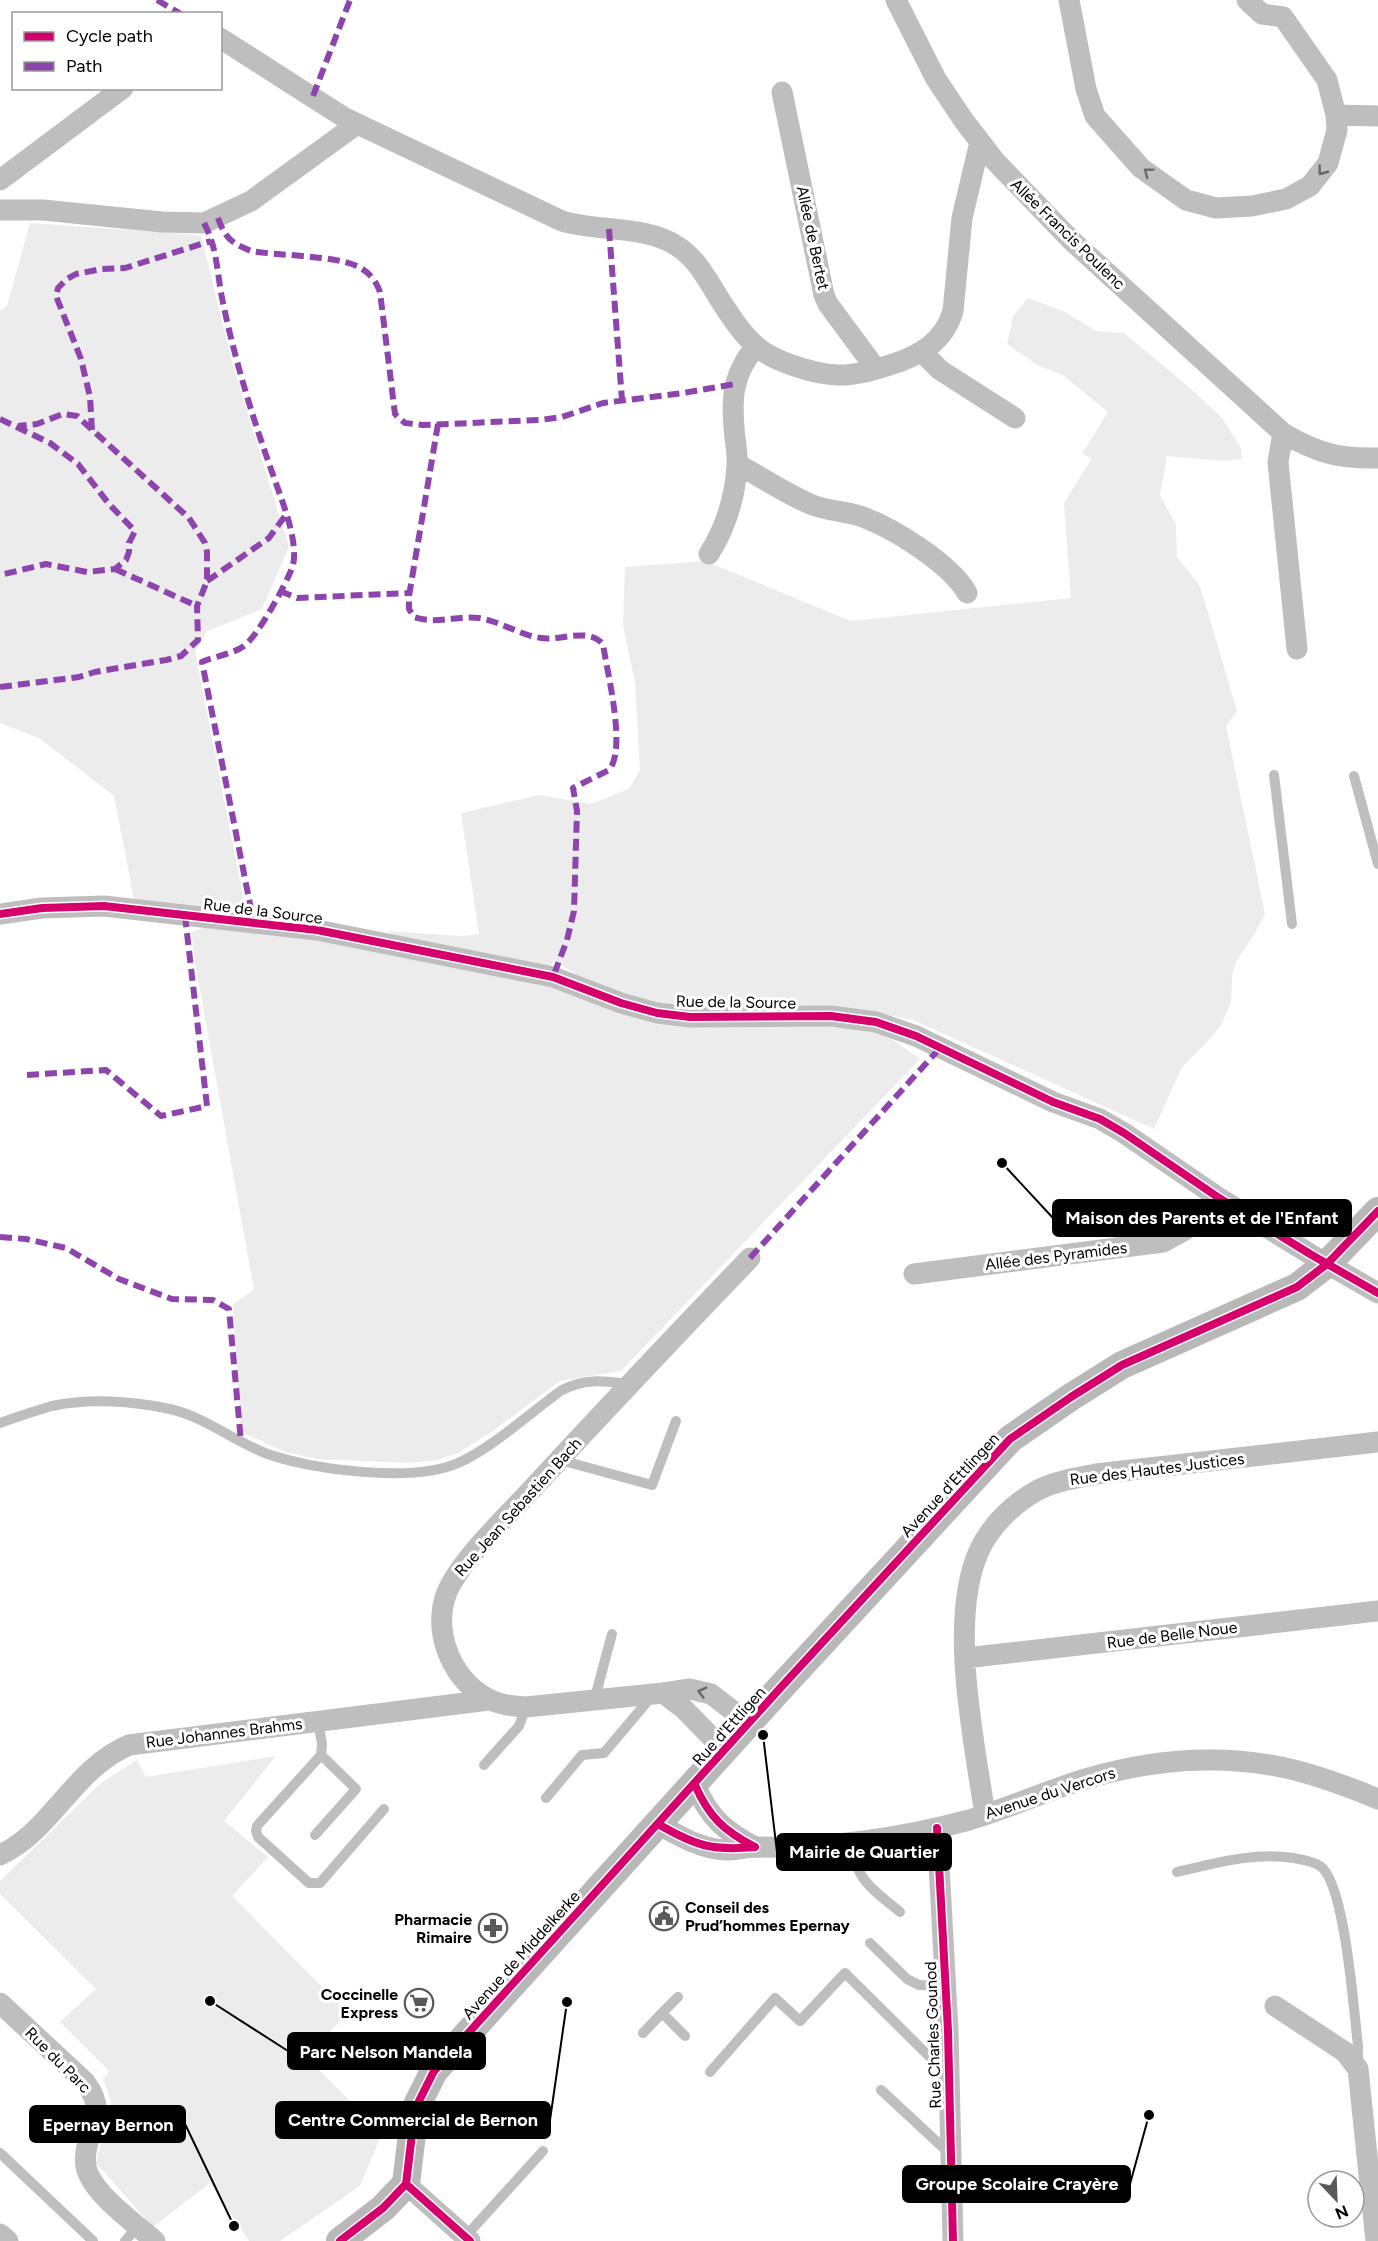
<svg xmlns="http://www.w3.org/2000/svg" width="1378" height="2241" font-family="Figtree,sans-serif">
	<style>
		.green { fill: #ececec }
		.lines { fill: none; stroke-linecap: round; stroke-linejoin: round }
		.lane { stroke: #bebebe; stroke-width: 10 }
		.street { stroke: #bebebe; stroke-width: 21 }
		.secondary { stroke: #b8b8b8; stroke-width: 28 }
		.quiet { stroke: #8e44ad; stroke-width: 6; stroke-dasharray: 12 6; stroke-linecap: butt }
		.cycleway-casing { stroke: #fff; stroke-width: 11 }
		.cycleway { stroke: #d6006c; stroke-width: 8 }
		.oneway { stroke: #686868 }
		.labels { text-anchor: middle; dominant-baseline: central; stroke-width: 6; stroke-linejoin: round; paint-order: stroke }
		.street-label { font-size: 16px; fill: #000; stroke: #fff }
		.poi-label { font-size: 16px; font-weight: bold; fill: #000; stroke: #fff; text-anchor: end }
		.leader { fill: none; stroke: #000; stroke-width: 2 }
		.callout-dot { fill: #000; stroke: #fff; stroke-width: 2 }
		.callout { fill: #000; stroke: #000; stroke-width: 2 }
		.callout-label { font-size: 18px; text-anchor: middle; font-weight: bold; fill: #fff }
	</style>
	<rect width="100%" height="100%" fill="#fff"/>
	<path class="green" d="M30,223L201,235L233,365L289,547L262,609L207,631L195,652L246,911L134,899L114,796L39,738L0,723V310L7,306Z
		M1028,298L1065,312L1096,331L1124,333L1189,387L1222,418L1241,448L1242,459L1225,461L1167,456L1160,495L1176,525L1177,557L1200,586L1237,711L1226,726L1265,914L1255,933L1236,962L1232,975L1231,1003L1221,1025L1210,1039L1182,1067L1154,1129L913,1020L861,1010H698L630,1000L577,975L554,960L550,967L399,937L386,931L462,936L479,934L461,813L540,795L590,804L629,789L640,770L635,682L623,626L625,567L705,561L851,621L1071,598L1064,503L1092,458L1082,454L1108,412L1064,376L1037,365L1007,344L1013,316Z
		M202,928L317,935L575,992L793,1025L879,1030L920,1059L621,1371L560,1381L493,1431L458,1453L437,1460L409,1463L317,1459L285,1452L242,1432L240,1419L233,1304L254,1290L193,951L192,932Z
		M276,1756L224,1821L268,1857L232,1896L348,2013L306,2057L382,2133L360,2186L280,2241H249L210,2183L153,2227L96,2163L111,2101L103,2079L109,2071L60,2022L96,1989L0,1894V1881L101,1783L137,1760L146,1777Z"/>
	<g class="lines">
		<path class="lane" d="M1274,775L1292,924
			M1354,776L1378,864
			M0,1423C17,1417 34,1411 52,1406C89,1398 133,1401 170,1409C205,1417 232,1440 265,1453C310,1470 413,1483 458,1463C491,1449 531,1412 562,1390C586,1378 603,1381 628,1384
			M560,1460L652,1485L676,1421
			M594,1701L612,1634
			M318,1721L322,1744L321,1755L257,1826L256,1831L258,1837L309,1883H320L384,1809
			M484,1765L519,1726L526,1707
			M546,1798L582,1755L604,1753L652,1696
			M315,1835L356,1789L321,1755
			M849,1842C858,1882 870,1887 900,1912
			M1177,1872C1216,1863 1254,1852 1294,1858C1302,1860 1313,1861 1320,1866C1345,1882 1354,2013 1358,2046V2066
			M870,1943L907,1979L919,1985L946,1986
			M662,2013L678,1997
			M643,2033L662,2013L685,2036
			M710,2072L775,1998L800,2021L845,1973L949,2076
			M881,2090L950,2154
			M0,2153L93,2241
			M465,2237L543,2151
			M125,2241L138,2226"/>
		<path class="street" d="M896,0L936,79L964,121L995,161L1071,240L1283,433C1317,453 1339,459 1378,458
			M1069,0L1086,89L1095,116L1141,168L1186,200L1216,208L1252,206L1286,199L1310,186L1328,163L1337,130L1336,115L1327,80L1283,17L1262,14L1247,0
			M220,38L345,118L562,221C599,232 644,225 677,246C698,259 709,283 722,303C732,318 742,334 756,346C772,361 814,374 837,375C854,376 874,370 890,365C919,356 944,342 953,311L962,218L980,142
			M782,92L824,295L828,304L876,369
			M1336,115L1378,116
			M0,180L123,88
			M0,210H43L162,222L204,223L251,201L357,124
			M922,352L940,370L1015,418
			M1283,433L1278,462L1297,649
			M737,464C761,477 785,493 810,504C826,511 844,511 860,516C892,527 951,564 967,593
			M709,554C726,527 735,498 737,466C738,457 736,447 735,438C731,401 731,376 756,346
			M0,914L42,908L104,906L317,930L553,977L621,1003L657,1013L690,1017L831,1016L876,1022L916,1036L1053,1102L1100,1119L1124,1133L1219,1198L1310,1254L1378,1293
			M914,1274L1163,1242L1185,1230L1219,1198
			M965,1658L1378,1611
			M663,1693L526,1707C513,1706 499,1705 487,1698C448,1678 429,1622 451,1584C468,1553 509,1514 534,1487C605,1410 677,1334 750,1258
			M725,1751L684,1709L663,1693L690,1689L711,1694L750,1724
			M695,1785C709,1817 724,1831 755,1847
			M985,1814C974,1742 948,1619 979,1551C990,1526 1014,1503 1038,1490C1056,1481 1076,1478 1096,1474L1378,1442
			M658,1824C679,1836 701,1849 726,1850C736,1850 747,1847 758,1847C826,1849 903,1838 969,1820C1009,1808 1046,1791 1085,1779C1123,1768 1167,1760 1206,1760C1271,1759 1320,1775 1378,1799
			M937,1828L948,2031L953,2241
			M0,1855C52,1831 73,1769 129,1745L489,1700
			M0,2003L85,2082C113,2120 81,2132 86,2166C90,2192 136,2224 155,2241
			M1275,2006L1345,2052L1358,2069L1376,2241
			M406,2184L470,2241
			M0,2234L8,2241"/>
		<path class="secondary" d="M340,2241L383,2208L406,2184L415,2109L434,2071L783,1685L1010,1439L1071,1397L1122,1365L1297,1287L1327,1264L1378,1211"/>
		<path class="quiet" d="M157,0L181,14
			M313,96L350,0
			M218,218C225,238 231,243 251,251C280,256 335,255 359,267C370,273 376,281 380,292L395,414L405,423L423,425L540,420L562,417L603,403L683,393L735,384
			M204,223C217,247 217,272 222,298C234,357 252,416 272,472C280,496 299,540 293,565C288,581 258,636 244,646C233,654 215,656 202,662L251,909V923
			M609,229L622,400
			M0,419L50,443L78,464L109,504L135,531L129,543V552L126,560L115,569L87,572L46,564L0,575
			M438,424L409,596V609L414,617C438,625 456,615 479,618C500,621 519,635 541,638C561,641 588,627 603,644C607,672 627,749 609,770L573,788L577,811L574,911L567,940L553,977
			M92,430L90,397L81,359L56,296L58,288L67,279L76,274L102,269L125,268L211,241
			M115,569L197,606
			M207,581L269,538L285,516
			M280,591L297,598L409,593
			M0,687L79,677L95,672L166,660L181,656L198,640L197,606L207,581V552L205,543L189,518L77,416L63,414L37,424L18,426
			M27,1075L106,1070L161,1116L207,1106L185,916
			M0,1237L26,1239L66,1248L119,1279L172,1299L213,1300L229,1309L241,1442
			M750,1258L940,1048"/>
		<g class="cycleway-casing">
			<path id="cycleway" d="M0,914L42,908L104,906L317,930L553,977L621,1003L657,1013L690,1017L831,1016L876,1022L916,1036L1053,1102L1100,1119L1124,1133L1219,1198L1310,1254L1378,1293
				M695,1785C709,1817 724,1831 755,1847
				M658,1824C696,1846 712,1851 755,1847
				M937,1828L948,2031L953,2241
				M406,2184L470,2241
				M340,2241L383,2208L406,2184L415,2109L434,2071L783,1685L1010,1439L1071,1397L1122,1365L1297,1287L1327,1264L1378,1211"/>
		</g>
		<use href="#cycleway" class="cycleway"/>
	</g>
	<defs><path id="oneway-chevron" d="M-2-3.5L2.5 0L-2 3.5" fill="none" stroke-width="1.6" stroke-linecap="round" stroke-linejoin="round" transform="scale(1.5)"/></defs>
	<g class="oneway">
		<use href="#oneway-chevron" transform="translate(1322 171) rotate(127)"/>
		<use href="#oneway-chevron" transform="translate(1148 172) rotate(-143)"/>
		<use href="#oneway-chevron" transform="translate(702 1692) rotate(-165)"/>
	</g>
	<defs>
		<g id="civic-ring" transform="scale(1.5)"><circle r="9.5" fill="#fff" stroke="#595959" stroke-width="1.5"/><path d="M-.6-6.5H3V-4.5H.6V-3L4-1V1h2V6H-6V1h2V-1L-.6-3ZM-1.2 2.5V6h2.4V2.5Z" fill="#595959"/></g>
		<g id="pharmacy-ring" transform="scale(1.5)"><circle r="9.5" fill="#fff" stroke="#595959" stroke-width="1.5"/><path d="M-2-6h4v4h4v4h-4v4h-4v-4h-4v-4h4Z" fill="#595959"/></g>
		<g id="supermarket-ring" transform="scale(1.5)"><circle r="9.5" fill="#fff" stroke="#595959" stroke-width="1.5"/><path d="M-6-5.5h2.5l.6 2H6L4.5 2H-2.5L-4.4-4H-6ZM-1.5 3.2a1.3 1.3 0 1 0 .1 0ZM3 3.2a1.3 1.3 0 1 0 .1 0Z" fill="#595959"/></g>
	</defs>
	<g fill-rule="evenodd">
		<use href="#civic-ring" x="664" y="1916"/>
		<use href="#pharmacy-ring" x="493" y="1928"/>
		<use href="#supermarket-ring" x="419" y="2003"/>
	</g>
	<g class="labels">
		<g class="street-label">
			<text transform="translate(1068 234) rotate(44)">Allée Francis Poulenc</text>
			<text transform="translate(813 238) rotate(78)">Allée de Bertet</text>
			<text transform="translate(263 911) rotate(7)">Rue de la Source</text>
			<text transform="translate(736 1002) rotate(1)">Rue de la Source</text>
			<text transform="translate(1056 1256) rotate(-7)">Allée des Pyramides</text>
			<text transform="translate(1157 1469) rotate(-7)">Rue des Hautes Justices</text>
			<text transform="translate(950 1485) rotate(-47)">Avenue d'Ettlingen</text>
			<text transform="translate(518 1507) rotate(-48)">Rue Jean Sebastien Bach</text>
			<text transform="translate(1172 1635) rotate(-7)">Rue de Belle Noue</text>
			<text transform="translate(729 1726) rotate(-48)">Rue d'Ettligen</text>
			<text transform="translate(224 1733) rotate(-7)">Rue Johannes Brahms</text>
			<text transform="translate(1050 1793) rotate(-18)">Avenue du Vercors</text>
			<text transform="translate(521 1955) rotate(-48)">Avenue de Middelkerke</text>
			<text transform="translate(933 2035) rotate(-92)">Rue Charles Gounod</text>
			<text transform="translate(58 2060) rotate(45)">Rue du Parc</text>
		</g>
		<g class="poi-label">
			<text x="685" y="1907" text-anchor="start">Conseil des<tspan x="685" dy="18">Prud’hommes Epernay</tspan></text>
			<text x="472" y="1919">Pharmacie<tspan x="472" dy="18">Rimaire</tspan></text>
			<text x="398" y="1994">Coccinelle<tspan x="398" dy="18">Express</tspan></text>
		</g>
	</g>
	<path class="leader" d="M1002 1163L1053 1218M763 1735L777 1852M210 2001L288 2051M567 2002L550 2120M234 2226L185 2124M1149 2115L1130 2184"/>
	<g class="callout-dot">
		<circle cx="1002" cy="1163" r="6"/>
		<circle cx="763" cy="1735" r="6"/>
		<circle cx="210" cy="2001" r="6"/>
		<circle cx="567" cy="2002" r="6"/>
		<circle cx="234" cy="2226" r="6"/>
		<circle cx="1149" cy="2115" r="6"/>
	</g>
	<g class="callout">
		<rect x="1053" y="1200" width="298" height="36" rx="6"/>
		<rect x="777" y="1834" width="174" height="36" rx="6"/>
		<rect x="288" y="2033" width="197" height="36" rx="6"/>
		<rect x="276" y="2102" width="274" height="36" rx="6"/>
		<rect x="30" y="2106" width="155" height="36" rx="6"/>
		<rect x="903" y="2166" width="227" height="36" rx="6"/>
	</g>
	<g class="callout-label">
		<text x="1202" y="1224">Maison des Parents et de l'Enfant</text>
		<text x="864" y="1858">Mairie de Quartier</text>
		<text x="386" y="2058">Parc Nelson Mandela</text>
		<text x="413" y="2126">Centre Commercial de Bernon</text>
		<text x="108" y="2131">Epernay Bernon</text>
		<text x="1017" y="2190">Groupe Scolaire Crayère</text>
	</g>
	<rect x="12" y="12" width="210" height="78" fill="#ffffff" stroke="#999999" stroke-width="1.5"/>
	<rect x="24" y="32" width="30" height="9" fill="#d6006c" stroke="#999999" stroke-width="1.5"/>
	<text x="66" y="42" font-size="18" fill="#000000">Cycle path</text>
	<rect x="24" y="62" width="30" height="9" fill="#8e44ad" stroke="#999999" stroke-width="1.5"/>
	<text x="66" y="72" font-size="18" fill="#000000">Path</text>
	<g transform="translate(1336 2199) rotate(157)"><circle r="28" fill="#ffffff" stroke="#999999" stroke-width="1.5"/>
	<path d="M0-4.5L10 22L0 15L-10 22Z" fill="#595959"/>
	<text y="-9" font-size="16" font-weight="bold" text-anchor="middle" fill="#000000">N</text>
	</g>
</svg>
